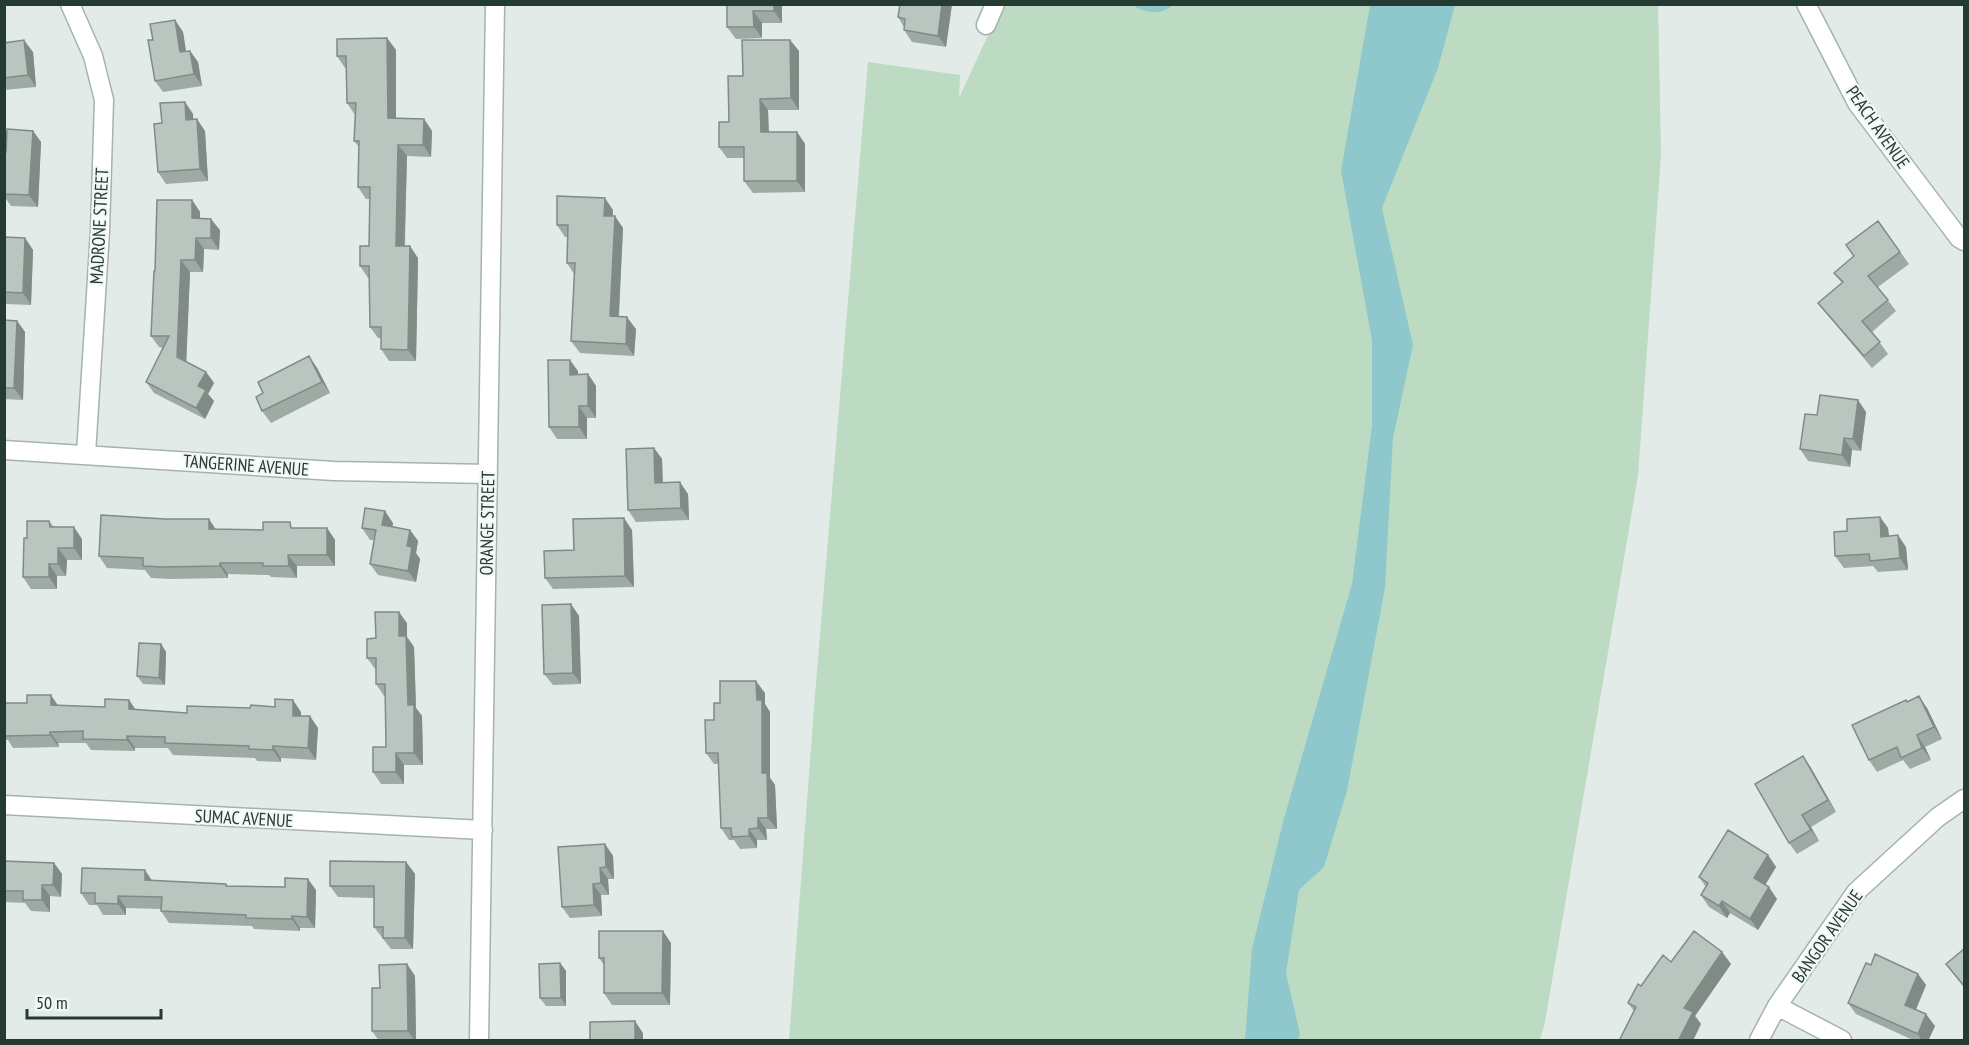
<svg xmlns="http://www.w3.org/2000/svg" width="1969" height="1045" font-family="'PT Sans Narrow',sans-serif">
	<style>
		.green { fill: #bddbc2 }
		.water { fill: #8fc8cc }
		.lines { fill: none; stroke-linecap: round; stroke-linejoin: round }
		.minor-casing { stroke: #a5b3ad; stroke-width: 21 }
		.minor { stroke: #fff; stroke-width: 18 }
		.wall { fill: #9eaaa4 }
		.shaded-wall { fill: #818b86 }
		.building { fill: #b8c6bf; stroke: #818b86; stroke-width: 1.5 }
		.labels { text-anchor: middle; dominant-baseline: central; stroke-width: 4.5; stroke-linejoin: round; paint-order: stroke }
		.street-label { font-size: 18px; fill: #243b33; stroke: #f3f8f5 }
	</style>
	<rect width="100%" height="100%" fill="#e2ebe7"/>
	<path class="green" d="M1002,5H1658L1661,155L1638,476L1545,1022L1540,1040H789L815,695L868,62L960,75L959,98Z"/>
	<path class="water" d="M1132,5L1173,4V5C1159,16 1147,13 1132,5Z
		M1370,5H1455L1438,68L1382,208L1413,345L1393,438L1385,588L1347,791L1324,867L1299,890L1286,973L1300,1034L1298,1040H1245L1252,949L1284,818L1352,584L1372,425V340L1341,171Z"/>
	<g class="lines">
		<g class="minor-casing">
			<path id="minor" d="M70,4L93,56L104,100L100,231L86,454
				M1806,4L1857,103L1959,238L1964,241
				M986,25L995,4
				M4,450L334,471L488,474
				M4,805L483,830
				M1777,1006L1842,1040
				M479,1040L495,4
				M1759,1040L1777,1006L1856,892L1938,817L1964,799"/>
		</g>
		<use href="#minor" class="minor"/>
	</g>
	<path class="wall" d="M727,4H782V23H762V38L736,39L727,27Z
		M900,4H952L946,47L912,42L904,30V27L898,17Z
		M175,20L183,32L186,51H190L198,62L202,86L163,92L155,81L153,40Z
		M387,38L396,50V119H424L432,131L431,157L407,156L405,246L418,258L416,361H389L381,349V338H378L370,327L369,278H368L360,266L369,246L370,199H366L358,187L359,147L354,141L355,115L347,103L346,68H345L337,56Z
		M790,40L799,51V110H768L769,132H797L805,144V192L753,193L744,181V158H727L719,147L729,122L743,76Z
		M4,43L33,52L36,87L4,90Z
		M185,102L193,114V120L205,131L208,181L166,184L158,172L162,123Z
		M33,131L41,142L38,207L11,206L4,196V152Z
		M192,200L200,212V218L220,230L219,250L204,249L203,272H190L186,361L206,372L214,383L208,394L214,401L205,419L154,393L146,382L163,348L159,347L151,336L155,271Z
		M613,210V216L623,228L619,317L636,329L634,356L580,353L571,341L574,274L567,263L568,237H565L557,225Z
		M1878,221L1909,264L1878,287L1896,311L1872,332L1888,354L1872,368L1827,314L1818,303L1842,283L1834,273L1854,256Z
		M4,237L25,238L33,250L31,305L6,304L4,301Z
		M4,320L17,321L25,332L23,400L4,399Z
		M309,356L317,368L330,393L271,423L262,411L263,393Z
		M578,371V375L588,374L596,386V418H587V439H557L549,427Z
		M1866,412L1861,451L1852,450L1850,467L1808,461L1800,449L1817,415Z
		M654,448L662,459L663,483L688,494L689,520L636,522L628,510Z
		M1880,517L1888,528L1889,536L1906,547L1908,570L1878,572L1873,566L1844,568L1835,556L1847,531Z
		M49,521L54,527L82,539V560H67L66,576H57V589H31L23,577L27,538Z
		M393,523L392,526L410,530L418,541L416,553L420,559L416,582L378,575L370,564L374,540H370L362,528Z
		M295,528H327L335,540V566H297V578L271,577L269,575L228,574V578L171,579L151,578L145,570L107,568L99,556L216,529L263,530Z
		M632,530L634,587L553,589L545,578L574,550Z
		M571,604L579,616L581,684L553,685L544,674Z
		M407,623V637L414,647L416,708L422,716L423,765H404V784H381L373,772L386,747L385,696H384L376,684V670L367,658L376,638Z
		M161,644L166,652L165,685L143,684L137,676Z
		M765,693V704L770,712V778L775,785L777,829H766L767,840H757V848L740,849L734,840H729L721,828L719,764H714L706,753L714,720L720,703Z
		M129,700L136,710L187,713L301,712V716L318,728L316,760L281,758V762L257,761L255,758L173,755L168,748H135V751L91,750L86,743H58L59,747L13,748L8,740H4V703L105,707Z
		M1907,702L1927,708L1942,739L1925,747L1931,760L1910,769L1903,760L1877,772L1869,760Z
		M1803,756L1811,768L1836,812L1811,827L1819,841L1797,854L1789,843Z
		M605,844L613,856L614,879H608L609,895H601L602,916L570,918L562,907Z
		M1768,855L1776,867L1765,885L1777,899L1758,930L1730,913L1727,918L1709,907L1701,895L1706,887L1699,877Z
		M4,861L54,863L62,874L61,897L50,896V912L31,911L25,903L4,902Z
		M406,862L415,874L413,949H391L374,927V898L338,897L330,886Z
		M151,880L226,884L228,886L316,890L315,928H300V931L254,929L252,926L169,923L161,911V909L126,908V915H103L97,905H89L81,893Z
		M671,943L670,1005H612L604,993V965L599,958Z
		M1965,948V989L1946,964Z
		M1722,952L1731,964L1695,1016L1701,1024L1634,1011L1628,1003L1641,986L1671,962Z
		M560,963L566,971V1006H546L540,998Z
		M407,964L415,976L416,1041H379L372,1031L380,988Z
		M1871,965L1918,974L1926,985L1916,1010L1935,1026L1928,1041H1915L1856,1014L1848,1003Z"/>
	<path class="shaded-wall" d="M774,4H782V23L774,11Z
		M942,4H952L946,47L938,36Z
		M753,11L762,23V38L754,27Z
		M175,20L183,32L188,64L180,52Z
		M387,38L396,50V130L388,118Z
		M24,40L33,52L36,87L28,75Z
		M790,40L799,51V110L791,98Z
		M190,51L198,62L202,86L194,74Z
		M760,99L768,110L769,144L761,132Z
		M185,102L193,114L194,132L186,120Z
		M197,119L205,131L208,181L200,169Z
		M424,119L432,131L431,157L423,145Z
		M33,131L41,142L38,207L29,195Z
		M797,132L805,144V192L797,181Z
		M398,145L407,156L404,258L396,246Z
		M605,198L613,210L612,228L604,216Z
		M192,200L200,212V230L192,218Z
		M615,216L623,228L618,328L610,316Z
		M211,219L220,230L219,250L211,238Z
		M25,238L33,250L31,305L23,293Z
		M196,238L204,249L203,272L195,260Z
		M410,246L418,258L416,361L408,350Z
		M181,260L190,272L186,369L177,357Z
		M627,317L636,329L634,356L626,344Z
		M17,321L25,332L23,400L14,388Z
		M309,356L317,368L330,393L322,382Z
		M570,360L578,371V386L570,375Z
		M206,372L214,383L208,394L214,401L205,419L196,408L198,386Z
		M588,374L596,386V418L588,406Z
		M1858,400L1866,412L1861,451L1853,439Z
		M579,406L587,418V439L579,427Z
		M1844,438L1852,450L1850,467L1842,455Z
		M654,448L662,459L663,495L655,483Z
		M680,482L688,494L689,520L681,508Z
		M385,511L393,523L391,536L382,525Z
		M1880,517L1888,528L1890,548L1881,537Z
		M624,518L632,530L634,587L625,576Z
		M209,519L217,531L209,529Z
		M74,527L82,539V560L74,548Z
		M327,528L335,540V566L327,555Z
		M410,530L418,541L416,553L420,559L416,582L408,571L407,546Z
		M1898,535L1906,547L1908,570L1900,558Z
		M58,548L67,560L66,576L58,564Z
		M288,555L297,566V578L289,566Z
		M220,563L228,574V578L220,566Z
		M49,564L57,576V589L49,577Z
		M571,604L579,616L581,684L573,673Z
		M399,612L407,623V637L414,647L416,708L422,716L423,765L414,753L399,636Z
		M161,644L166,652L165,685L159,678Z
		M756,681L765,693V704L770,712V778L775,785L777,829L768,818L762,773L757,700Z
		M51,695L59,707L51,705Z
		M1919,696L1927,708L1942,739L1934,727Z
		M129,700L137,712L129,709Z
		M293,700L301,712V727L293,716Z
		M310,716L318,728L316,760L308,748Z
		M50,732L58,743L59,747L50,735Z
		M1917,735L1925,747L1931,760L1922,748Z
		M127,736L135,748V751L127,740Z
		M273,746L281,758V762L273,750Z
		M396,753L404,765V784L396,772Z
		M1803,756L1811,768L1836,812L1828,800Z
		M1802,815L1811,827L1819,841L1811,830Z
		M758,818L766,829L767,840L758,828Z
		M749,829L757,840V848L749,836Z
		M605,844L613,856L614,879L606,867Z
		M1768,855L1776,867L1762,890L1754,878Z
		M406,862L415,874L413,949L405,938Z
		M54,863L62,874L61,897L53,885Z
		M600,868L608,879L609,895L601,883Z
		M145,870L153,882L145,880Z
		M308,879L316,890L315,928L307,917Z
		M593,884L601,895L602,916L594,905Z
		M42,885L50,896V912L42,900Z
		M1769,887L1777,899L1758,930L1750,919Z
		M118,896L126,908V915L118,904Z
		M1722,901L1730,913L1727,918L1719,906Z
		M292,916L300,928V931L292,919Z
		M663,931L671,943L670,1005L662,993Z
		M1722,952L1731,964L1695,1016L1701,1024L1693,1041H1678L1684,1008Z
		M560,963L566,971V1006L561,998Z
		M407,964L415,976L416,1041H415L408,1031Z
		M1918,974L1926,985L1913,1016L1905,1005Z
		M1926,1014L1935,1026L1928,1041H1922L1918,1034Z
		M635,1021L643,1033V1041H635Z"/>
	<path class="building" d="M727,4H774V11H753L754,27H727Z
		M900,4H942L938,36L904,30L905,19L898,17Z
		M175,20L180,52L190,51L194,74L155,81L148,40H153L150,24Z
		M387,38L388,118L424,119L423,145H398L396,246H410L408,350L381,349V327H370L369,266H360V246H369L370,187H358L359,141H354L356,103H347L346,56H337V39Z
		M24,40L28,75L4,78V43Z
		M742,40H790L791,98L760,99L761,132H797V181H744V147H719V122H729L728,76H743Z
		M185,102L186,120L197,119L200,169L158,172L154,124L162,123L160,103Z
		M7,129L33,131L29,195L4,194V152H6Z
		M557,196L605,198L604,216H615L610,316L627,317L626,344L571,341L575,263H567L568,225H557Z
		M157,200H192V218L211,219V238H196L195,260H181L177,357L206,372L198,386L206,390L196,408L146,382L169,336H151L154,271H155Z
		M1878,221L1900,252L1868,276L1888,300L1862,321L1880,342L1864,356L1818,303L1843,282L1834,273L1854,256L1846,245Z
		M4,237L25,238L23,293L4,292Z
		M4,320L17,321L14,388H4Z
		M309,356L322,382L262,411L256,397L263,393L258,382Z
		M548,360H570V375L588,374V406H579V427H549Z
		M1820,395L1858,400L1853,439L1844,438L1842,455L1800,449L1805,414L1817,415Z
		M654,448L655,483L680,482L681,508L628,510L626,449Z
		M365,508L385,511L382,525L410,530L407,546L412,547L408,571L370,564L376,530L362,528Z
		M101,515L165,519H209V529L263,530V522H290L291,528H327V555H288L289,566H263V563H220V566L162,567L143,566V558L99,556Z
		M1880,517L1881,537L1898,535L1900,558L1870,561L1869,554L1835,556L1834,532L1847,531V519Z
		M624,518L625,576L545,578L544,551L574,550L573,519Z
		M27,521H49L50,527H74V548H58V564H49V577H23L24,538H27Z
		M571,604L573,673L544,674L542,605Z
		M375,612H399V636H406L408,705H414V753H396V772H373V747H386L385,684H376V658H367V639L376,638Z
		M139,643L161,644L159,678L137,676Z
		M720,681H756L757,700H762V773H767L768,818H758V828L749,829V836L732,837L731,828H721L718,753H706L705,720H714V703H720Z
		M27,695H51V705L105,707V699L129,700V709L187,713V706L250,708L251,705L275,707V699L293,700V716H310L308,748L273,746V750L249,749V746L165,743V737L127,736V740L83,739V731L50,732V735L5,736L4,703H27Z
		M1919,696L1934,727L1917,735L1922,748L1901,758L1897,747L1869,760L1852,725L1906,700L1907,702Z
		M1803,756L1828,800L1802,815L1811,830L1789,843L1755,784Z
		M1728,830L1768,855L1754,878L1769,887L1750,919L1722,901L1719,906L1701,895L1708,883L1699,877Z
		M605,844L606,867L600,868L601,883L593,884L594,905L562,907L558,847Z
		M4,861L54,863L53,885H42V900H23V891H4Z
		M330,861L406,862L405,938H383V927H374V886H330Z
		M82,868L145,870V880L226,884V886L285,887V878L308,879L307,917L292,916V919L246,918V915L161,911L162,897L118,896V904L95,903V893H81Z
		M599,931H663L662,993H604V958H599Z
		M1694,931L1722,952L1684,1008L1693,1012L1678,1041H1619L1636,1007L1628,1003L1638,984L1641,986L1663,955L1671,962Z
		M1965,948V987L1946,964Z
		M1875,954L1918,974L1905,1005L1926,1014L1918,1034L1848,1003L1866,963L1871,965Z
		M560,963L561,998H540L539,964Z
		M407,964L408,1031H372V988H380L379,965Z
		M635,1021V1041H590V1022Z"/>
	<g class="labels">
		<g class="street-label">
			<text transform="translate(1878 127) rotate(55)">PEACH AVENUE</text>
			<text transform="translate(99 226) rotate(-87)">MADRONE STREET</text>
			<text transform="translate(246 465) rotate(4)">TANGERINE AVENUE</text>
			<text transform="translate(487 523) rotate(-89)">ORANGE STREET</text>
			<text transform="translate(244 818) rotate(3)">SUMAC AVENUE</text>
			<text transform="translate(1827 936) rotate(-55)">BANGOR AVENUE</text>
		</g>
	</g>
	<rect width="1969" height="1045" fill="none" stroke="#243b33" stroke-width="12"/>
	<path d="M27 1009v9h134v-9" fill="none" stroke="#243b33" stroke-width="3"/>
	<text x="36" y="1009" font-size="18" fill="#243b33" stroke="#f3f8f5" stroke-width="4.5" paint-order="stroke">50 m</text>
</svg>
